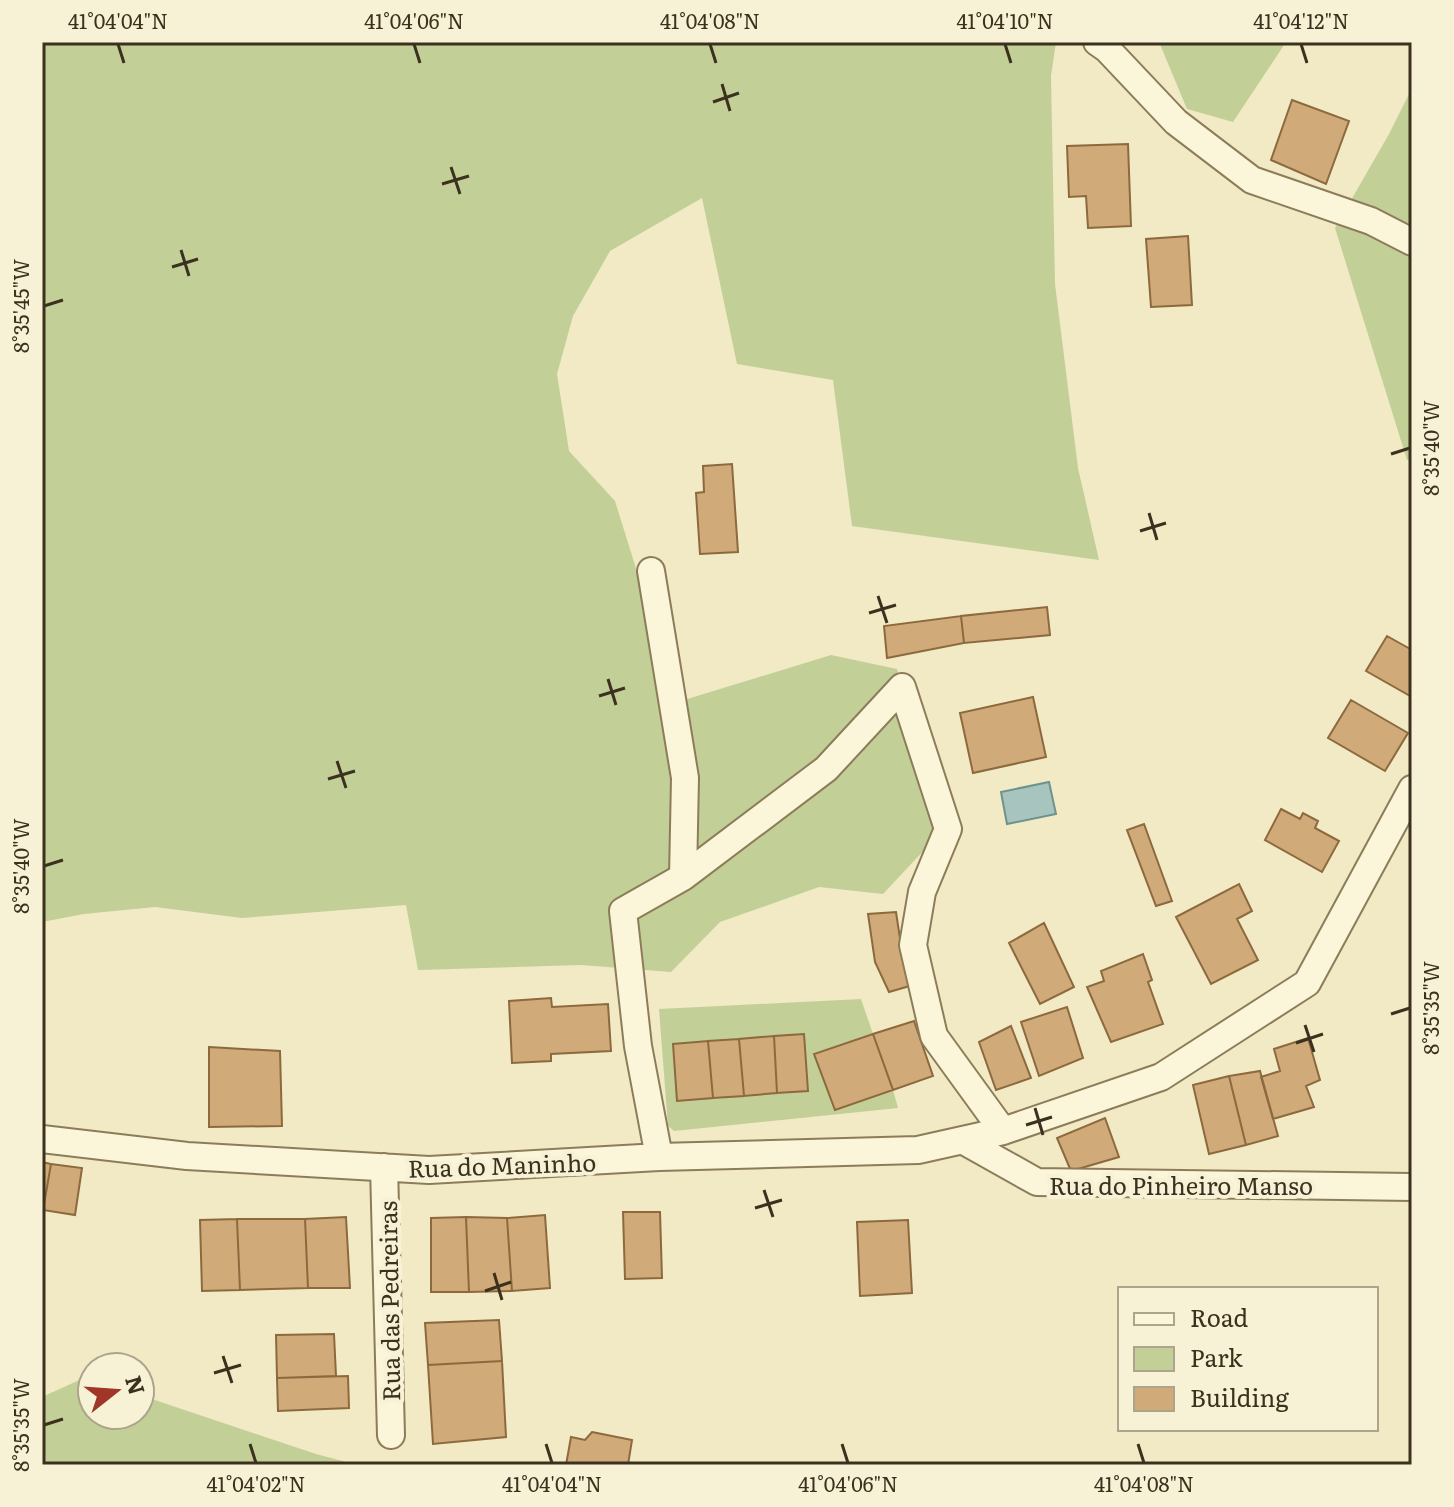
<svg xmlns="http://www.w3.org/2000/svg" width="1454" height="1507" font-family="Literata,serif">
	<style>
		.green { fill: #c2d098; fill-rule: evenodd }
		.water { fill: #a7c4bf; stroke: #6d938f; stroke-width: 2 }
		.building { fill: #d1aa79; stroke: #8d693e; stroke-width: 2 }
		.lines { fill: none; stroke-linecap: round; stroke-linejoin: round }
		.minor-casing { stroke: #8d7c5a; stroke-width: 30 }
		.minor { stroke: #fbf5d9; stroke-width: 26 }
		.ticks { fill: none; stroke: #3c311f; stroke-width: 3 }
		.labels { text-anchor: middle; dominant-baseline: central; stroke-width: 8; stroke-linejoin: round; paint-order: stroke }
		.street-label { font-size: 24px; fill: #3c311f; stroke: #f7f2d5 }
		.neatline { fill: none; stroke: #3c311f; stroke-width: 3 }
		.ticks-label { font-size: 20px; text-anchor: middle; fill: #3c311f }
	</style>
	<rect width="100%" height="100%" fill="#f1eac5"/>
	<path class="green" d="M42,42H1056L1051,76L1055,284L1078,468L1099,560L852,526L833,380L737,364L702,198L610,251L573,316L557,374L569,451L615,501L639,578L671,704L831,655L897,669L943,830L883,894L819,887L720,922L671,972L581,965L418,970L406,905L242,918L155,907L84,914L42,922Z
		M1159,42H1286L1233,122L1187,109Z
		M1412,88V459L1407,460L1335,228L1389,134Z
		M861,999L873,1034L814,1054L893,1090L898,1108L674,1131L668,1126L659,1009ZM804,1035L807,1091L677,1101L673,1044Z
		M86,1377L92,1379V1415H140V1395L316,1454L358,1465H42V1397Z"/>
	<path class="water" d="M1049,782L1056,814L1007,824L1001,792Z"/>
	<path class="building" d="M1292,100L1349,121L1326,184L1271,160Z
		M1128,144L1131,226L1088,228L1086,196L1069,197L1067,146Z
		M1188,236L1192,305L1151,307L1146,239Z
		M732,464L738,552L700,554L696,493L704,492L703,466Z
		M1047,607L1050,635L964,643L961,616Z
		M961,616L964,643L887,658L884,626Z
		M1387,636L1412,650V697L1366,671Z
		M1033,697L1046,757L973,773L960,713Z
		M1351,700L1408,733L1385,771L1328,738Z
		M1281,809L1300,819L1303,813L1318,821L1315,828L1339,841L1322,872L1265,840Z
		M1144,824L1172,901L1156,906L1127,830Z
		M1239,884L1252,911L1237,919L1258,960L1211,984L1176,917Z
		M896,912L902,952L913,985L889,992L875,962L868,914Z
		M1044,923L1074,987L1040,1004L1009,943Z
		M1143,954L1152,980L1148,982L1163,1024L1111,1042L1087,987L1104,981L1101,971Z
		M551,998L552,1007L608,1004L611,1051L551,1054V1061L512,1063L509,1001Z
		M1067,1007L1083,1058L1039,1076L1021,1022Z
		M914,1021L933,1076L893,1090L873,1034Z
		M1011,1026L1031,1078L996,1090L979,1042Z
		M804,1034L808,1091L777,1093L774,1036Z
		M873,1034L893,1090L835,1110L814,1054Z
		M774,1036L777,1093L744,1096L739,1039Z
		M1308,1038L1320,1080L1306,1086L1314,1107L1273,1119L1261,1077L1280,1071L1274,1049Z
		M739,1039L744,1096L713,1098L708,1041Z
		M708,1041L713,1098L677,1101L673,1044Z
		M209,1047L280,1051L282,1126L209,1127Z
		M1260,1071L1278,1136L1246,1145L1229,1076Z
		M1229,1076L1246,1145L1209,1154L1193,1085Z
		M1105,1118L1119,1157L1071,1171L1057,1138Z
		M42,1162L51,1164L43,1210H42Z
		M51,1164L82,1168L75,1215L43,1210Z
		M623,1212H660L662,1278L625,1279Z
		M545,1215L550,1288L512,1291L507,1218Z
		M346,1217L350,1288H308L305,1219Z
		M466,1217L507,1218L512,1291L469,1292Z
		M466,1217L469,1292H431V1218Z
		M237,1219H305L308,1288L240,1290Z
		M237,1219L240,1290L202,1291L200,1220Z
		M908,1220L912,1293L860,1296L857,1222Z
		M499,1320L502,1361L428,1365L425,1323Z
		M334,1334L336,1376L277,1378L276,1335Z
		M502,1361L506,1437L433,1444L428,1365Z
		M348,1376L349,1408L278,1411L277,1378Z
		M592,1432L632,1440L628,1465H566L571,1437L585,1440Z"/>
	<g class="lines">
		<g class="minor-casing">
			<path id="minor" d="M1097,42L1107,49L1176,122L1252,180L1371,221L1412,242
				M651,571L685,778L683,877L623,911L638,1046L659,1157
				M683,877L826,769L902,687L948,829L922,892L913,945L934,1036L1003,1131
				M42,1139L187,1156L429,1170L659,1157L918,1150L1003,1131L1161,1077L1307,983L1412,789
				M962,1140L1037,1182L1412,1187
				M384,1167L391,1435"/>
		</g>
		<use href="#minor" class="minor"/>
	</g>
	<path class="ticks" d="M118,44L124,63M414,44L420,63M710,44L716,63M1005,44L1011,63M1301,44L1307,63M722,84L730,111M713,102L739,93M451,167L460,194M442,184L469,176M181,250L189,276M172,267L198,259M44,306L63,300M1391,454L1410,448M1149,513L1157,540M1140,531L1166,523M878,596L887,623M869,613L896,605M608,679L616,705M599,696L625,688M337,761L346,788M328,779L355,771M44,866L63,860M1391,1014L1410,1008M1305,1025L1314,1052M1296,1043L1323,1034M1035,1108L1043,1135M1026,1125L1052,1117M764,1190L773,1217M755,1208L782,1200M494,1273L502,1300M485,1291L511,1282M223,1356L232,1383M214,1373L241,1365M44,1425L63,1419M250,1444L256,1463M546,1444L552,1463M842,1444L848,1463M1138,1444L1144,1463"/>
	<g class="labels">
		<g class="street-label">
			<text transform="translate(502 1164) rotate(-2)">Rua do Maninho</text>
			<text x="1181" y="1184">Rua do Pinheiro Manso</text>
			<text transform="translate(388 1301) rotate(-91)">Rua das Pedreiras</text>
		</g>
	</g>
	<rect width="1454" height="1507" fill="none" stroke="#f7f2d5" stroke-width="88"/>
	<rect x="1118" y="1287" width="260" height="144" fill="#f7f2d5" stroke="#aca58c" stroke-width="2"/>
	<rect x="1134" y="1313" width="40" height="12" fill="#fbf5d9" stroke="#aca58c" stroke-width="2"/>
	<text x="1190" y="1327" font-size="24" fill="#3c311f">Road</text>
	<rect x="1134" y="1347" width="40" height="24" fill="#c2d098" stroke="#aca58c" stroke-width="2"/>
	<text x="1190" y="1367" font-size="24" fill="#3c311f">Park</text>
	<rect x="1134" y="1387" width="40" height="24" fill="#d1aa79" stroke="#aca58c" stroke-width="2"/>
	<text x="1190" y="1407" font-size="24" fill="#3c311f">Building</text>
	<g transform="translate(116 1391) rotate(73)"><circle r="38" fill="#f7f2d5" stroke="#aca58c" stroke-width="2"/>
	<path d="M0-6L14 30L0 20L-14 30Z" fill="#9f3627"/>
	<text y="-12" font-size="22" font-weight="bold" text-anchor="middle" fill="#3c311f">N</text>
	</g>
	<rect x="44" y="44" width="1366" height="1419" class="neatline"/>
	<g class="ticks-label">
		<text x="118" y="29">41°04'04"N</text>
		<text x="414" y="29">41°04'06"N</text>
		<text x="710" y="29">41°04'08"N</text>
		<text x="1005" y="29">41°04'10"N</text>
		<text x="1301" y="29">41°04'12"N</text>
		<text transform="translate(22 306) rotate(-90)" y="7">8°35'45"W</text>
		<text transform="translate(1432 448) rotate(-90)" y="7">8°35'40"W</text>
		<text transform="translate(22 866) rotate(-90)" y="7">8°35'40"W</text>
		<text transform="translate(1432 1008) rotate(-90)" y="7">8°35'35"W</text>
		<text transform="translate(22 1425) rotate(-90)" y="7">8°35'35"W</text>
		<text x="256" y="1492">41°04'02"N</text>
		<text x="552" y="1492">41°04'04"N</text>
		<text x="848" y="1492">41°04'06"N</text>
		<text x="1144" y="1492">41°04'08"N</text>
	</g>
</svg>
